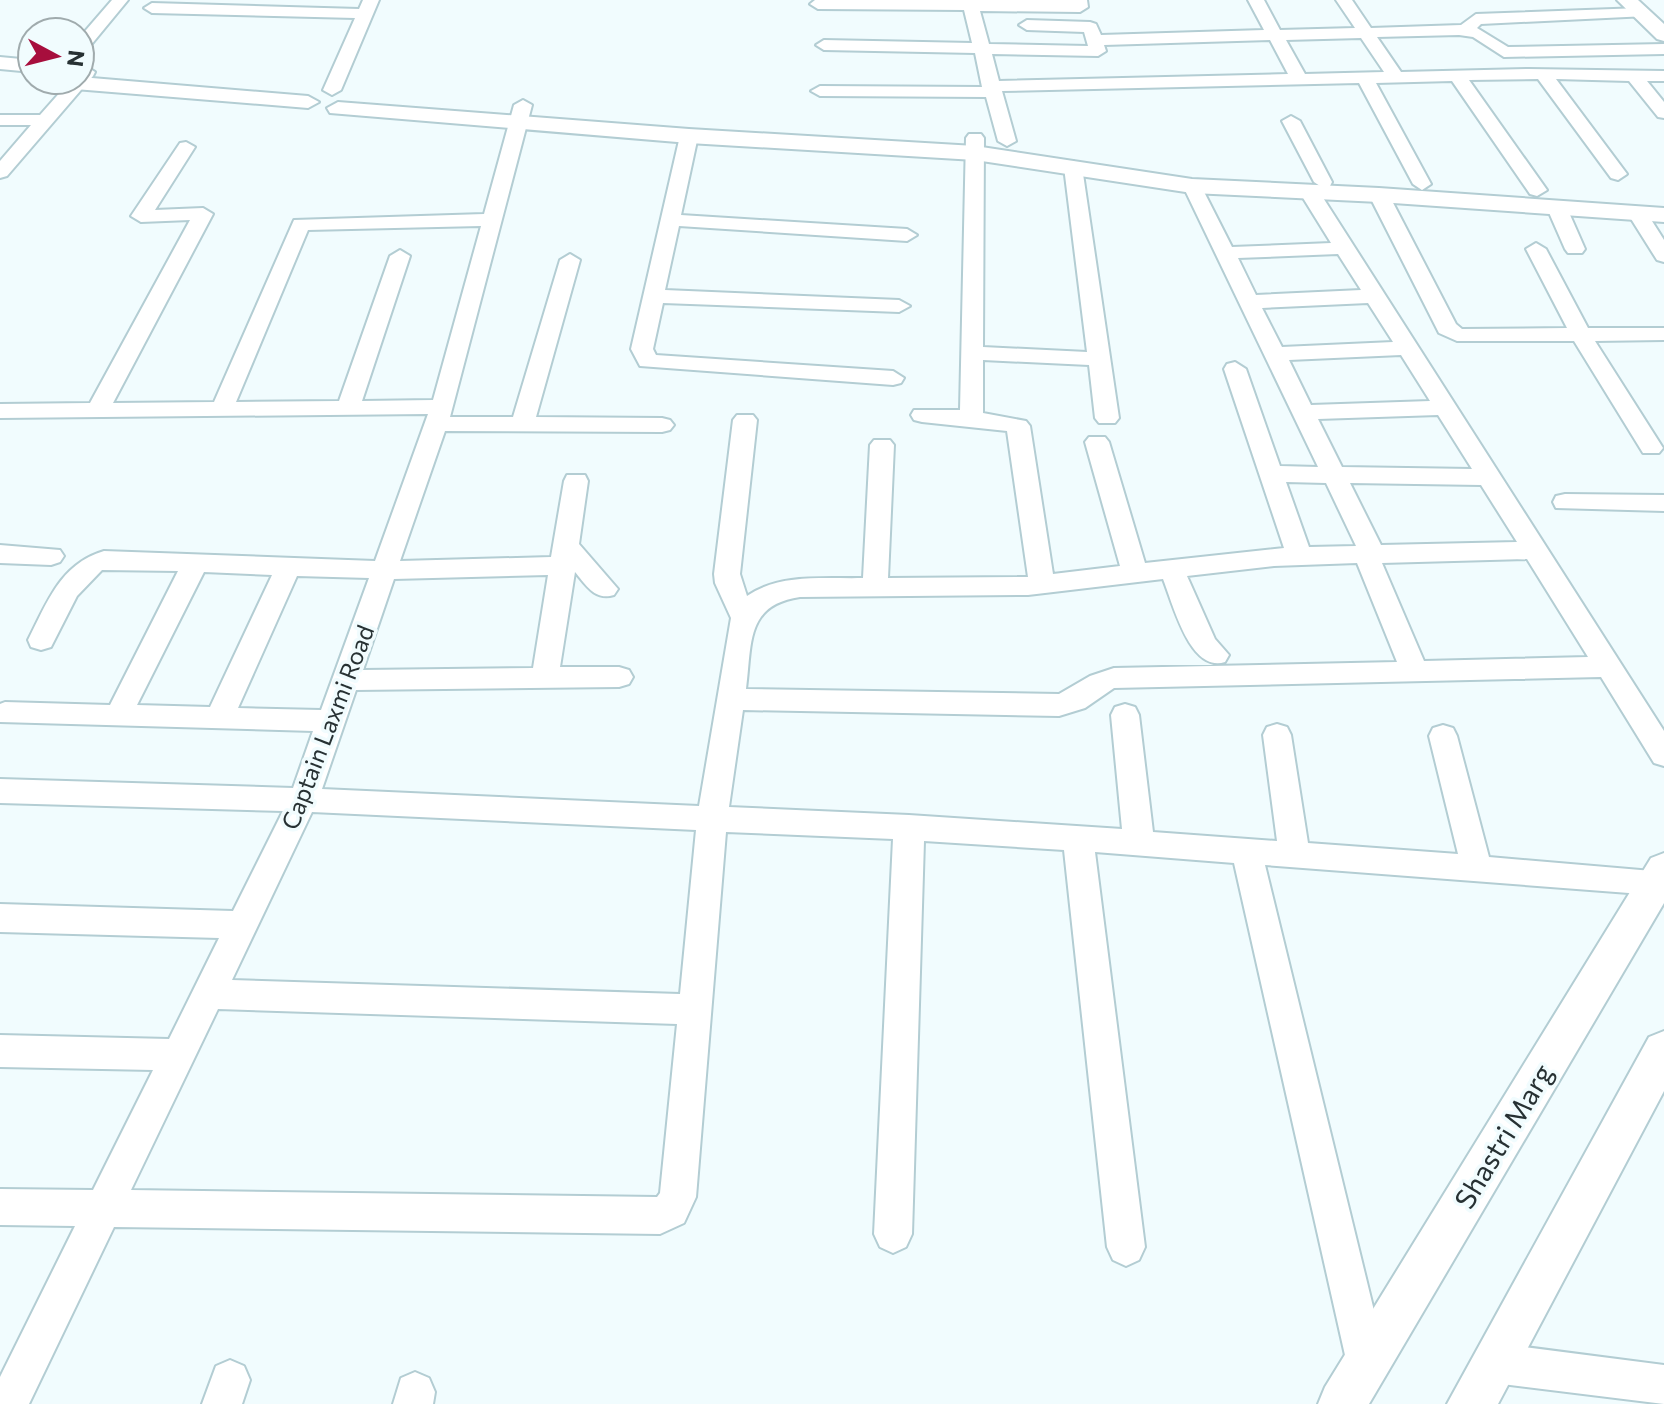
<svg xmlns="http://www.w3.org/2000/svg" width="1664" height="1404" font-family="Commissioner,sans-serif">
	<style>
		.lines { fill: none; stroke-linecap: round; stroke-linejoin: round }
		.minor-casing { stroke: #b3cdd3; stroke-width: 4 }
		.tertiary-casing { stroke: #b3cdd3; stroke-width: 4 }
		.minor { fill: #fff; fill-rule: evenodd }
		.tertiary { fill: #fff; fill-rule: evenodd }
		.labels { text-anchor: middle; dominant-baseline: central; stroke-width: 7; stroke-linejoin: round; paint-order: stroke }
		.street-label { font-size: 24px; fill: #273133; stroke: #f1fcfe }
		.near-street-label { font-size: 28px; fill: #273133; stroke: #f1fcfe }
	</style>
	<rect width="100%" height="100%" fill="#f1fcfe"/>
	<g class="lines">
		<g class="minor-casing">
			<path id="minor" d="M112,0H128L86,51L80,52V37Z
				M363,0H379L341,90L332,95L323,90L355,18L152,13L144,8L152,3L359,9Z
				M815,0H1087L1088,7L1080,12L980,11L989,44L1088,46L1084,32L1027,30L1019,25L1027,20L1090,22L1096,24L1101,35L1264,30L1248,0H1264L1280,30L1355,28L1336,0H1352L1371,28L1461,25L1476,14L1641,8L1649,13L1647,16L1481,24L1477,28L1508,47L1664,44V54L1504,57L1473,37L1459,35L1377,37L1401,72L1529,69L1664,71V81H1647L1664,102V118L1658,117L1629,81L1556,79L1627,174L1618,180L1611,178L1538,79L1469,80L1547,190L1537,196L1530,194L1452,81L1376,83L1431,184L1422,190L1413,184L1359,83L1002,91L1016,141L1007,146L998,141L986,97L820,96L811,91L820,86L982,87L975,53L824,50L816,45L824,40L972,43L964,10L818,9L810,4ZM1361,38L1384,72L1305,74L1286,40ZM1270,40L1288,74L999,81L992,54L1098,56L1106,51L1104,45Z
				M87,67L95,72L93,76L7,176L0,178V161L31,125H0V115H40L71,80H80V70Z
				M523,100L532,105L450,417H513L560,260L570,254L580,260L536,417L662,418L670,420L674,425L670,430L662,432L445,431L400,561L551,557L564,481L567,475H585L588,481L579,544L618,589L614,595C595,601 586,585 575,572L560,667H619L629,670L633,677L629,684L619,687L356,690L322,789L699,806L731,618L715,583L714,574L733,420L737,415H753L757,420L740,574L747,596C780,573 824,579 863,578L870,445L874,440H890L894,445L888,578L1028,577L1007,431L922,422L914,420L911,415L914,410H960L966,138L969,134H981L984,138L983,347L1087,352L1064,167L1073,161L1082,167L1119,418L1115,423H1099L1095,418L1089,365L983,360V413L1026,421L1030,426L1053,574L1120,566L1085,442L1089,437H1105L1109,442L1145,563L1284,548L1224,369L1227,364L1235,362L1246,369L1280,466L1318,467L1183,186L1185,182H1199L1232,247L1331,243L1300,193L1310,187L1320,193L1664,731V766L1654,763L1601,677L1114,688L1085,708L1059,716L743,710L729,807L909,815L1122,829L1111,715L1115,707L1125,704L1135,707L1139,715L1153,832L1277,841L1263,735L1267,727L1277,724L1287,727L1291,735L1308,843L1458,854L1429,736L1433,728L1443,725L1453,728L1457,736L1489,857L1664,872V892L1655,895L1265,865L1387,1364L1381,1378L1367,1384L1353,1378L1347,1364L1234,863L1095,852L1145,1247L1139,1260L1126,1266L1113,1260L1107,1247L1064,850L924,841L912,1234L906,1247L893,1253L880,1247L874,1234L893,839L726,832L696,1197L684,1223L660,1234L114,1227L29,1404H0V1377L75,1226L0,1225V1189L93,1190L153,1070L0,1067V1035L169,1039L219,938L0,932V904L233,911L283,811L0,803V779L293,788L313,731L0,722V704L5,702L110,705L178,571L102,570L77,596L51,647L41,650L31,647L28,640C47,603 60,564 104,551L375,561L428,414L0,418V404L90,403L190,220L141,222L131,216L180,143L186,142L195,147L155,210L203,208L213,214L113,403L214,402L294,220L484,214L514,105ZM481,226L433,400L362,401L410,256L400,250L390,256L339,401L236,402L308,230ZM1338,254L1361,290L1256,295L1238,258ZM1368,303L1393,342L1282,347L1262,308ZM1401,355L1430,401L1311,405L1289,360ZM1438,415L1472,469L1342,467L1318,419ZM1286,482L1326,483L1356,546L1309,547ZM1350,483L1481,485L1517,542L1381,545ZM1527,559L1588,657L1424,661L1382,563ZM1357,563L1397,662L1114,668L1090,676L1059,694L746,689C752,644 745,605 800,597L1028,595L1163,579C1173,604 1190,673 1225,662L1229,655L1215,639L1187,576L1274,566ZM204,572L272,575L210,707L137,705ZM548,575L533,668L363,670L394,579ZM297,576L369,578L321,710L238,708ZM312,812L696,830L680,994L232,980ZM218,1009L677,1024L660,1193L657,1197L131,1190Z
				M1291,116L1300,121L1332,182L1330,186L1323,188L1314,182L1282,121Z
				M689,131L698,136L681,215L907,229L917,235L907,241L679,226L665,290L899,300L910,306L899,312L663,303L653,349L656,355L893,371L904,378L901,383L893,385L640,366L631,349L680,136Z
				M1379,189L1389,195L1456,324L1462,329L1567,328L1526,249L1536,243L1546,249L1588,328H1664V340L1595,341L1663,448L1659,453H1643L1574,341H1457L1439,333L1369,195Z
				M1557,202L1567,208L1585,249L1582,253H1568L1565,249L1547,208Z
				M1638,208L1645,210L1664,240V262L1657,260L1628,214Z
				M1565,494L1664,495V511L1556,508L1553,502L1556,496Z
				M0,545L60,550L64,556L60,562L51,565L0,563Z
				M1494,1343L1664,1365V1404L1494,1383L1480,1377L1474,1363L1480,1349Z
				M230,1360L244,1366L250,1380L242,1404H202L216,1366Z
				M415,1372L429,1378L435,1392L433,1404H393L401,1378Z"/>
		</g>
		<g class="tertiary-casing">
			<path id="tertiary" d="M1617,0H1638L1664,24V41L1657,39Z
				M0,57L32,60V72L0,69Z
				M32,75V80H80V77L308,96L319,102L308,108L38,86L28,80Z
				M338,102L689,129L975,146L1192,179L1379,188L1664,208V222L1379,202L1192,193L975,160L689,143L330,113L327,108Z
				M1664,853V903L1369,1404H1318L1325,1387L1651,858Z
				M1664,1031V1091L1498,1404H1447L1649,1037Z"/>
		</g>
		<use href="#minor" class="minor"/>
		<use href="#tertiary" class="tertiary"/>
	</g>
	<g class="labels">
		<g class="street-label">
			<text transform="translate(327 727) rotate(-69)">Captain Laxmi Road</text>
		</g>
		<g class="near-street-label">
			<text transform="translate(1503 1136) rotate(-59)">Shastri Marg</text>
		</g>
	</g>
	<g transform="translate(56 56) rotate(97)"><circle r="38" fill="#f1fcfe" stroke="#a0abad" stroke-width="2"/>
	<path d="M0-6L14 30L0 20L-14 30Z" fill="#a70e3d"/>
	<text y="-12" font-size="22" font-weight="bold" text-anchor="middle" fill="#273133">N</text>
	</g>
</svg>
